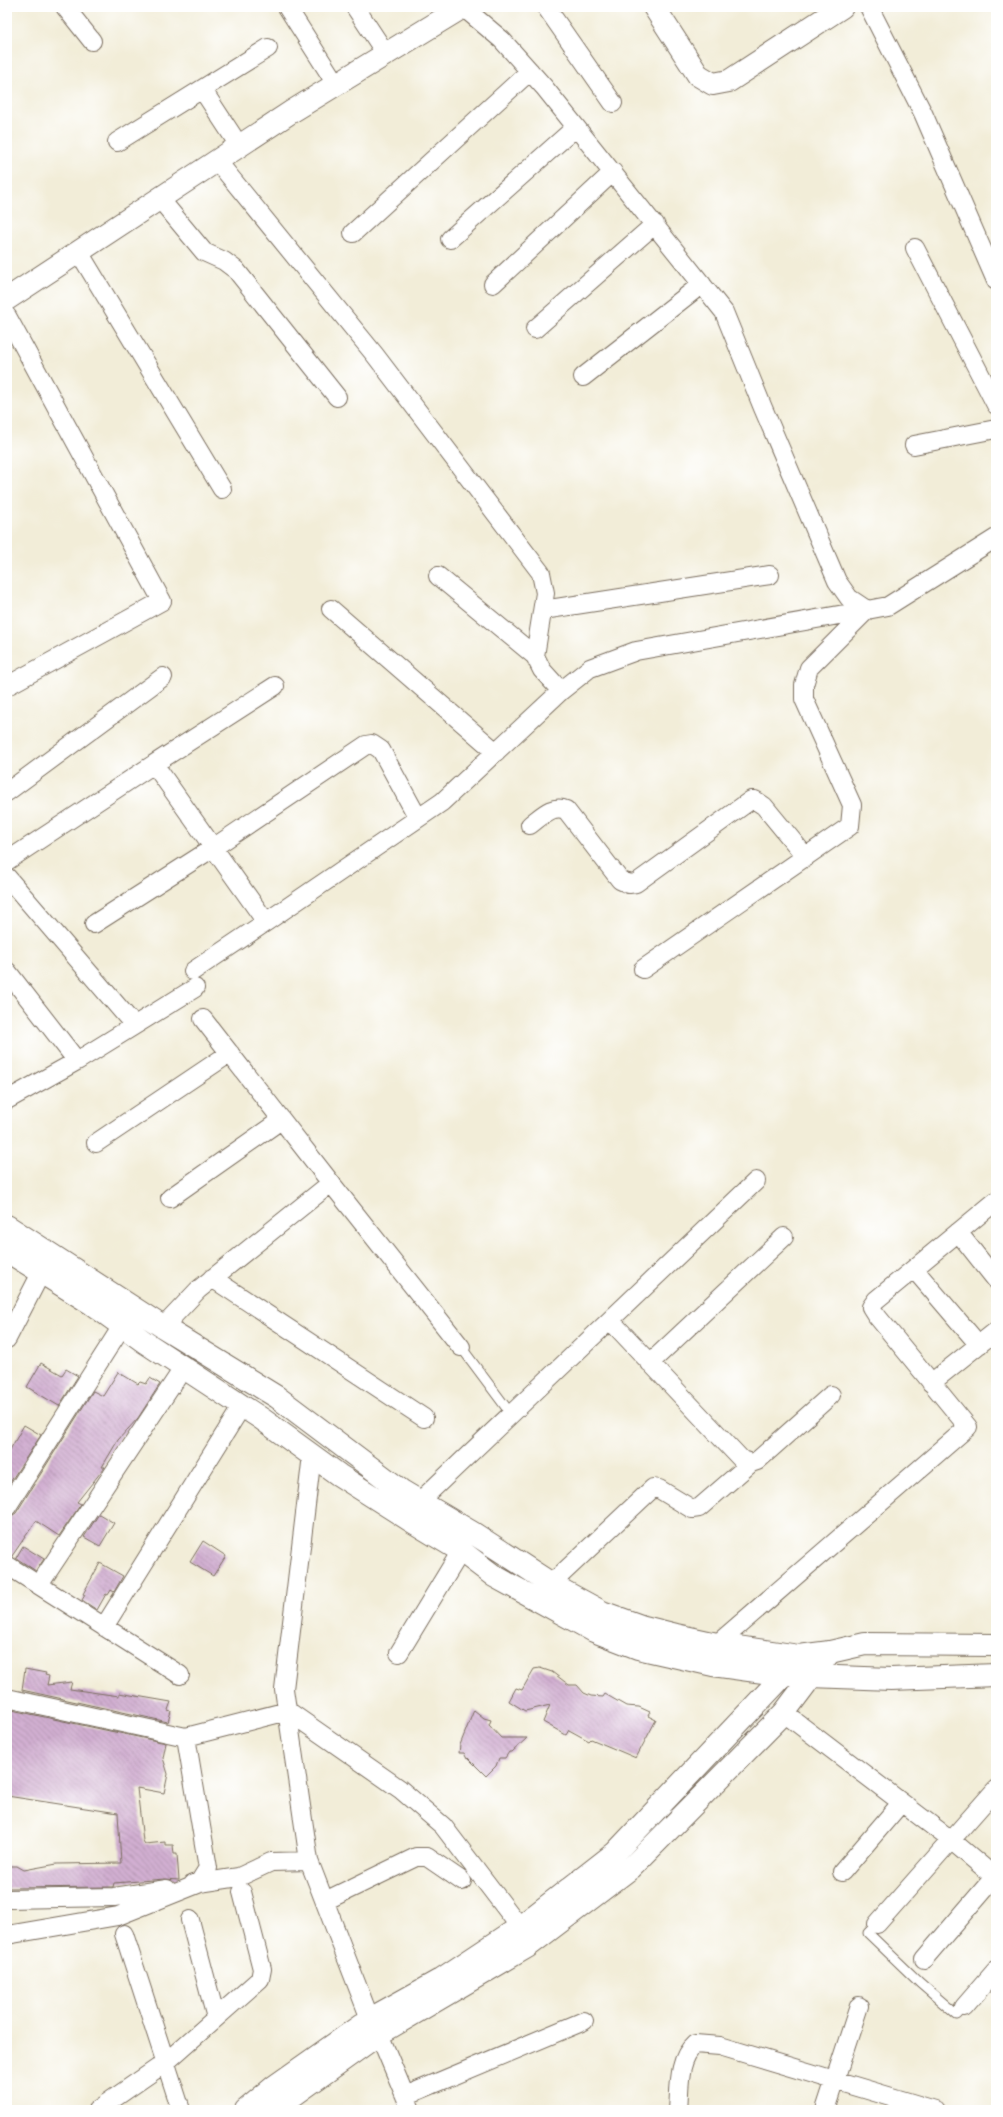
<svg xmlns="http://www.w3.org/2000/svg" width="1003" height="2117" font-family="Mali,sans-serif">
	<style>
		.building { fill: url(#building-back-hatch) }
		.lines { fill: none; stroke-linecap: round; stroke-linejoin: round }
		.service-casing { stroke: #7b6e5f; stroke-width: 11 }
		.minor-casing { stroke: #7b6e5f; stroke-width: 20 }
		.tertiary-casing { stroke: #7b6e5f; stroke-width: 24 }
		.secondary-casing { stroke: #7b6e5f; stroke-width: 24 }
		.service { stroke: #fff; stroke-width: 9 }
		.minor { stroke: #fff; stroke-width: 18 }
		.tertiary { stroke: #fff; stroke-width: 22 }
		.secondary { stroke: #fff; stroke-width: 22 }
	</style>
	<defs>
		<pattern id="building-back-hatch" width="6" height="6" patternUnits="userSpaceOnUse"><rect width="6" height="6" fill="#d1afd1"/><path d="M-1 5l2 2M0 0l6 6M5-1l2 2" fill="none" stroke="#ab8fa9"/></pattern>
	</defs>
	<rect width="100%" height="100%" fill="#fff"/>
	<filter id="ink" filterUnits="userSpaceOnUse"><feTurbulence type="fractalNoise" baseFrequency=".025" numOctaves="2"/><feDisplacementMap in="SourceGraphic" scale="8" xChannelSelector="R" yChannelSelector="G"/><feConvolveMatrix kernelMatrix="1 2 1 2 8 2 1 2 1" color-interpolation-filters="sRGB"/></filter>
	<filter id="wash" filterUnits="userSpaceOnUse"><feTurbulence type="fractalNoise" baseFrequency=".012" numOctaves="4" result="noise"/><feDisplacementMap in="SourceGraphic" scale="16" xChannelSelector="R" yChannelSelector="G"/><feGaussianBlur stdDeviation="0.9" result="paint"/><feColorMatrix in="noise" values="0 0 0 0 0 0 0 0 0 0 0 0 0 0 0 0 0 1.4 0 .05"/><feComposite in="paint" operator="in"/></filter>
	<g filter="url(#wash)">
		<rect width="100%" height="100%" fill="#f2edd8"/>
		<g id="blocks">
			<path class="building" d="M41,1363L62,1375L66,1369L78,1376L59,1406L27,1387Z
				M118,1372L138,1384L140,1382L146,1384L150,1378L160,1384L138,1418L118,1440L102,1467H105L77,1502L81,1504L59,1536L36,1521L12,1556L7,1555V1519L16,1513L93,1391L103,1396Z
				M24,1425L41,1435L7,1487V1455Z
				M99,1514L114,1523L100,1546L84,1537Z
				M203,1541L226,1556L213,1576L190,1562Z
				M23,1546L44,1559L36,1571L16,1558Z
				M100,1563L123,1576L114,1592L111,1590L108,1595L106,1594L97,1610L82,1600L85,1595L83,1594Z
				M540,1668L552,1672L569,1685H577L584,1693L591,1696L603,1697L605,1694L626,1706L639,1707L650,1712L648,1716L656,1720L636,1758L591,1739L589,1741L569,1730L566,1735L543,1722L550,1705L525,1711L509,1701L516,1688L522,1690L534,1669Z
				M25,1669L46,1673L45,1675L49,1676L47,1685L72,1682L70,1689L119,1696V1693L171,1702L168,1710L171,1711L168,1722L22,1690Z
				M7,1709L166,1743L163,1758L168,1774L164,1793L137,1788L143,1841L145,1844L165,1842V1845H173L174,1854H177L179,1880L165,1879L114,1883L113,1887L7,1888V1866H17L24,1870L57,1864L121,1863L118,1813L7,1796Z
				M474,1710L484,1718L491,1720L489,1725L501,1738H527L512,1752H509L505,1758H499L496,1766L486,1776L468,1758L467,1759L464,1753H459L460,1745Z"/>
		</g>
	</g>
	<g filter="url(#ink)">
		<use href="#blocks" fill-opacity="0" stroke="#7b6e5f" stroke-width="1"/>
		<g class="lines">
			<g class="service-casing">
				<path id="service" d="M461,1347L511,1414
					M877,1924L868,1933L920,1983L957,2015L964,2007"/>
			</g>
			<g class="minor-casing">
				<path id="minor" d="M65,7L92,41
					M287,7L336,84
					M355,7L386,54
					M463,7L502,40L544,87L724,312L763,408L837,581L849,598L867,610L888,606L996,538
					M546,7L613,103
					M869,7L923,113L996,281
					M202,89L240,147
					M117,142L268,48
					M218,162L375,355L541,573L545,593L535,656L542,670L561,691
					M160,199L204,252L224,261L236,270L337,397
					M353,233L530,71
					M450,239L576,127
					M915,248L996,405
					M79,252L222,489
					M493,284L613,172
					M7,316L162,601L7,686
					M535,329L655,224
					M583,377L702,284
					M914,445L996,429
					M438,576L535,656
					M331,609L496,752
					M543,610L770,575
					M154,764L275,686
					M7,792L163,677
					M530,825C541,817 552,804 566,810L620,880L629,884L636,883L751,800H755L764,806L806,857
					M7,861L154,764L266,922L193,971
					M7,877L134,1025
					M266,922L442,802L561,691L590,668L636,651L867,610
					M94,924L213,848L366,745L372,744L381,750L418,818
					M643,969L850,826L852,805L804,699V685L809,668L867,610
					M7,971L77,1061
					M7,1100L77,1061L195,988
					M96,1143L230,1053
					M331,1183L461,1347
					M170,1198L281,1120
					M958,1232L996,1280
					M914,1269L979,1345
					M212,1278L424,1418
					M610,1320L742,1460L751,1463L757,1461L831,1395
					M163,1327L198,1290L331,1183L203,1019
					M7,1339L41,1273
					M650,1363L784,1237
					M931,1383L996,1331
					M312,1455L284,1689L309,1861L370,2019L379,2034L411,2110
					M419,1502L756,1181
					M7,1507L122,1326
					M7,1565L180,1675
					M551,1584L653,1488L659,1489L692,1509L699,1508L751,1463
					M39,1585L184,1367
					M104,1627L242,1406
					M717,1644L968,1427L876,1315L871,1307L876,1300L996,1201
					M399,1653L461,1551
					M7,1698L186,1737
					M784,1713L951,1840L996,1878
					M842,1872L901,1803
					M193,1884L239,1877L271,1862L309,1861
					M7,1899L114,1897L167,1889
					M325,1901L416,1857H427L462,1881
					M190,1920L216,2018
					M877,1924L996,1789
					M124,1934L181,2110
					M7,1935L118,1916L198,1884L208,1868L186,1737L288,1711L400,1789L443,1826L520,1927
					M924,1959L996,1875
					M964,2007L996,1970
					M405,2096L584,2021
					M97,2110L165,2063L260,1979L262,1969L242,1892
					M678,2110C680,2088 677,2060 695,2044L720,2046L935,2110
					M825,2110L859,2006"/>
			</g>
			<g class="tertiary-casing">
				<path id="tertiary" d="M654,7L698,75L713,84L729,81L842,7
					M7,299L291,112L463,7
					M246,2110L275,2086L370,2019L440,1980L520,1927L615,1853L784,1675L794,1661
					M273,2110L379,2034L527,1947L631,1868L784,1713L830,1652"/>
			</g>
			<g class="secondary-casing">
				<path id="secondary" d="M7,1226L163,1327L277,1397L402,1491L473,1533L558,1588L602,1612L644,1627L676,1635L717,1644L799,1656L830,1652L865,1644L996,1645
					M7,1251L92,1304L146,1343L262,1419L339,1475L408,1519L461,1551L494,1576L594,1631L638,1648L713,1665L784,1675L891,1679L996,1675"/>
			</g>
			<use href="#service" class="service"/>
			<use href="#minor" class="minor"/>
			<use href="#tertiary" class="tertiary"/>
			<use href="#secondary" class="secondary"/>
		</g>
	</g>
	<rect width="1003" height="2117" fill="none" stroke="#fff" stroke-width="24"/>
</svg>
